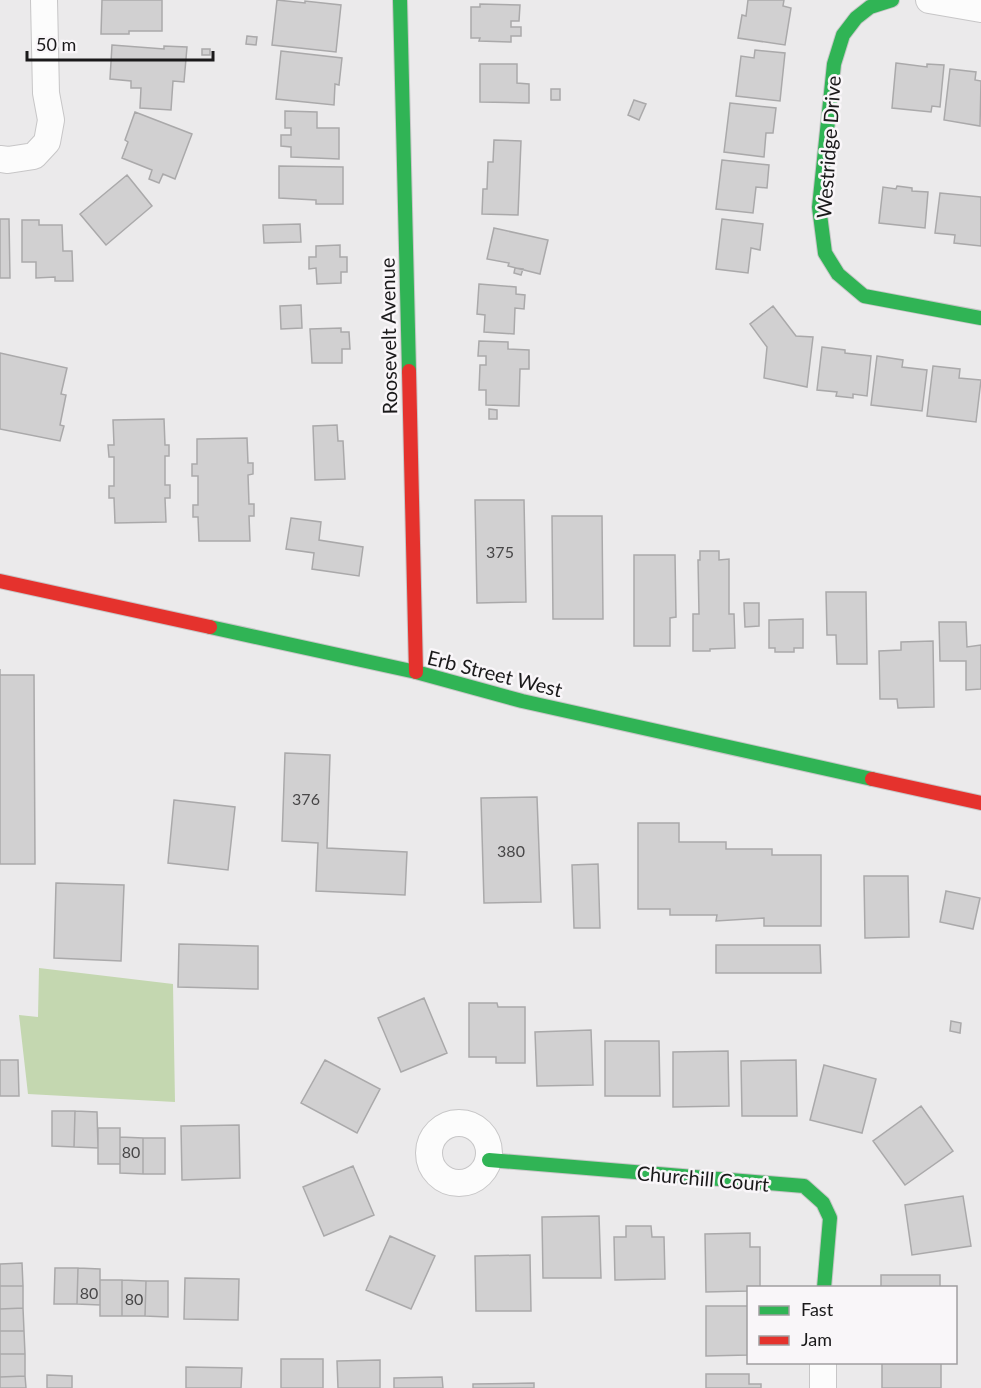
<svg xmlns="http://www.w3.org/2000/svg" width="981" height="1388" font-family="Lato,sans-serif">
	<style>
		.green { fill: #c4d7b0 }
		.building { fill: #d1d0d1; stroke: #aaa9aa; stroke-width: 1.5 }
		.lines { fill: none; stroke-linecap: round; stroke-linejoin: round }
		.street-casing { stroke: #c7c6c7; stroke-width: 28 }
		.fast-casing { stroke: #c7c6c7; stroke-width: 16 }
		.jam-casing { stroke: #c7c6c7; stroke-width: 16 }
		.street { stroke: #fcfcfc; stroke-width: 26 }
		.fast { stroke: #30b455; stroke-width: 14 }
		.jam { stroke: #e5322d; stroke-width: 14 }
		.labels { text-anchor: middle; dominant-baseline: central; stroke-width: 5; stroke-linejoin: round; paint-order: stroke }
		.number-label { font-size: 16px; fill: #484748 }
		.street-label { font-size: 20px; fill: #1a191a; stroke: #f9f6f9 }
	</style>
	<rect width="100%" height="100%" fill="#ebeaeb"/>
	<path class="green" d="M39,968L173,984L175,1102L28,1094L19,1015L38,1017Z"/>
	<path class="building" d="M102,0H162V31H129V34H101Z
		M277,0L305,3V1L341,5L336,52L272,45Z
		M748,0H784L783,6L791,8L785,45L738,38L742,15L746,16Z
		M480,4L520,5L519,21H511V27H521V36H511V42L479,41L480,38H471V7H480Z
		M247,36L257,37L256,45L246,44Z
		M112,45L164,49V46L187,47L184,82L173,81L171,110L140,108L141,88H131V81L110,79Z
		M202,49H210V55H202Z
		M755,50L785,53L780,101L736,96L741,56L754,58Z
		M281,51L342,58L339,85L335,84L334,105L276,99Z
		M896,63L927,67V64L944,65L940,107L932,106L931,112L892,108Z
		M480,64H517V83L529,84V103L480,102Z
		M950,69L976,72L975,80L981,81L980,126L944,120Z
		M551,89H560V100H551Z
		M634,100L646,104L639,120L628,115Z
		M730,103L776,108L773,133H766L764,157L724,152Z
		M285,111L317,112V128H339V159L291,157V147L281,146V135H291V128H285Z
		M135,112L192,134L175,179L163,174L159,183L149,179L152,170L122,158L128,142L125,140Z
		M494,140L521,141L518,215L482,214L483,189H487L488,162H493Z
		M722,160L769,165L767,188L756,187L753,213L716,209Z
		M279,166L343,167V204H316V200L279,198Z
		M127,175L152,206L106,245L80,214Z
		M897,186L912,188V191L928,192L925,228L879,223L883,187L896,189Z
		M940,193L981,197V246L954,243L955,235L935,233Z
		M0,219H9L10,278H0Z
		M722,219L763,224L760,250L751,248L748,273L716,269Z
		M22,220H39V225H62L63,251H72L73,281H55V277L36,278V262H22Z
		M300,224L301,242L264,243L263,225Z
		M494,228L548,240L540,274L508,266L509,263L487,259Z
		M340,245V257H347V272H341V283L317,284L316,268L309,269V257H316V246Z
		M515,268L523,269L521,275L514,273Z
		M479,284L516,287V294L525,295L524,309L515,308L514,334L484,332L485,315L477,314Z
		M301,305L302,328L281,329L280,306Z
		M773,306L796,336L813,337L807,387L764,378L767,347L750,324Z
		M341,328V332H349L350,349H342V363H312L310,329Z
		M479,341L508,342V349L529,350V369H520L519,406L486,405V390H479L480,365H486V356H478Z
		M822,347L845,350V353L871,356L867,396L853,394V398L836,396L837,392L817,390Z
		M0,353L67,368L61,394L66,395L60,425L64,426L60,441L0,429Z
		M877,356L903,360L902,367L927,370L922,411L871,405Z
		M933,366L960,369L959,378L981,380L976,422L927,416Z
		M489,409L497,410V419H489Z
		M164,419L165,445H169V456H165V485H170V498H165L166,522L115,523L114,498H109V486H114V457H109L108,445H114L113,420Z
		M337,425L338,441H343L345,479L315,480L313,426Z
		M247,438L248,463H253V474L248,475L249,504H254V516H249L250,541H199L198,517H193V505H198V476H192V464H197V439Z
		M475,500H524L526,602L477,603Z
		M552,516H602L603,619H553Z
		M291,518L321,522L319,540L363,547L359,576L312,569L314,553L286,549Z
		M700,551H719V560L729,559V614H734L735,648L710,649V651H693V614H699L698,560H700Z
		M634,555H675L676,617L670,618V646H634Z
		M826,592H866L867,664H837L836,635H827Z
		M744,603H759V626L745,627Z
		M803,619V648H794V652H775V648H769V620Z
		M939,622H966L967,647L981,645V689L966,690V661H940Z
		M933,641L934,707L898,708L897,699H880L879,651L901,650V642Z
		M0,669V675H34L35,864H0Z
		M285,753L330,755L327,848L407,852L405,895L316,891L318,843L282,841Z
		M537,797L541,902L484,903L481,798Z
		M174,800L235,807L228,870L168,863Z
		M638,823H679V842H726V849H772V855H821V926H764V918L716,921L717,915H670V909H638Z
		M598,864L600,928H574L572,865Z
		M864,876H908L909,937L865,938Z
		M56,883L124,885L121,961L54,958Z
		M946,891L980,898L973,929L940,922Z
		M179,944L258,946V989L178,987Z
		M716,945H820L821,973H716Z
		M424,998L447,1053L401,1072L378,1018Z
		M469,1003H497L498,1007H525V1063H496V1057H469Z
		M951,1021L961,1023L960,1033L950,1031Z
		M591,1030L593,1085L537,1086L535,1032Z
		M605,1041H659L660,1096H605Z
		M728,1051L729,1106L673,1107V1052Z
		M0,1060H18L19,1096H0Z
		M325,1060L380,1089L357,1133L301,1103Z
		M796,1060L797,1116H742L741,1061Z
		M824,1065L876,1079L862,1133L810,1120Z
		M921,1106L953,1151L905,1185L873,1141Z
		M52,1111H75L74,1147L52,1146Z
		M75,1111L97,1112L98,1148L74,1147Z
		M239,1125L240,1178L182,1180L181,1126Z
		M98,1128H120V1164H98Z
		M120,1137L143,1138V1174L120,1173Z
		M143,1138H165V1174H143Z
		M353,1166L374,1215L324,1236L303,1187Z
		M963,1196L971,1246L912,1255L905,1205Z
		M599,1216L601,1278H543L542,1217Z
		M626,1226H651L652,1237H664L665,1279L615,1280L614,1237H626Z
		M750,1233V1247H760V1288H748V1291L706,1292L705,1234Z
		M390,1236L435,1256L411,1309L366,1290Z
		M530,1255L531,1311H476L475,1256Z
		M22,1263L23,1286H0V1264Z
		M55,1268H78L77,1304H54Z
		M78,1268L100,1269V1305L77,1304Z
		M881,1275H940V1288H881Z
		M185,1278L239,1279L238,1320L184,1319Z
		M100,1280H122V1316H100Z
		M122,1280L146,1281L145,1316H122Z
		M146,1281H168V1317L145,1316Z
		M0,1286H23V1308L0,1309Z
		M706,1306H748V1355L706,1356Z
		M23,1308L24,1331H0V1309Z
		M0,1331H24L25,1354H0Z
		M0,1354H25V1376L0,1377Z
		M281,1359H323V1388H281Z
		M380,1360V1388H338L337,1361Z
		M882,1362H941V1388H882Z
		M186,1367L242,1368L241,1388H186Z
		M706,1374H749V1384H761V1388H706Z
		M47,1375L72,1376V1388H47Z
		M25,1376L26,1388H0V1377Z
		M442,1377L443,1388H394V1378Z
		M534,1383V1388H473V1384Z"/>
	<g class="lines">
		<g class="street-casing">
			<path id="street" d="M929,0L981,9
				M0,159L8,160L34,156L47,142L51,120L46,93L44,0
				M429 1153a30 30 0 1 1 60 0a30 30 0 1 1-60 0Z
				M823,1388V1362"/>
		</g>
		<g class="fast-casing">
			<path id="fast" d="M400,0L409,371
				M892,0L870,7L856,18L843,35L834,64L819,207L825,253L838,274L864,296L981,318
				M210,627L416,672L522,701L872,779
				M489,1160L804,1186L823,1203L830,1218L824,1288"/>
		</g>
		<g class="jam-casing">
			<path id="jam" d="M409,371L416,672
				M0,581L210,627
				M872,779L981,803"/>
		</g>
		<use href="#street" class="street"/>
		<use href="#fast" class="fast"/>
		<use href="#jam" class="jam"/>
	</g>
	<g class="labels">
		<g class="number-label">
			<text x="500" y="551">375</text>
			<text x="306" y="798">376</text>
			<text x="511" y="850">380</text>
			<text x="131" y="1151">80</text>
			<text x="89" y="1292">80</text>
			<text x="134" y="1298">80</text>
		</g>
		<g class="street-label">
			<text transform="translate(828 147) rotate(-86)">Westridge Drive</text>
			<text transform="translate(388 336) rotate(-91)">Roosevelt Avenue</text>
			<text transform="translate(495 673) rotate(14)">Erb Street West</text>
			<text transform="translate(703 1178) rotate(5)">Churchill Court</text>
		</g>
	</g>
	<rect x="747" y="1286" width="210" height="78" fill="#f9f6f9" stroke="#a09ea0" stroke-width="1.5"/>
	<rect x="759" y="1306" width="30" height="9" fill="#30b455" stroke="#a09ea0" stroke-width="1.5"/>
	<text x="801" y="1316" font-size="18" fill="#1a191a">Fast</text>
	<rect x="759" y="1336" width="30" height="9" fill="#e5322d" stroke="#a09ea0" stroke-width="1.5"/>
	<text x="801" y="1346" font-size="18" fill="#1a191a">Jam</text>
	<path d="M27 51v9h186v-9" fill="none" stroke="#1a191a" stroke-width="3"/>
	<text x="36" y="51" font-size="18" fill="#1a191a" stroke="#f9f6f9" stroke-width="4.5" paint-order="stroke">50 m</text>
</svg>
